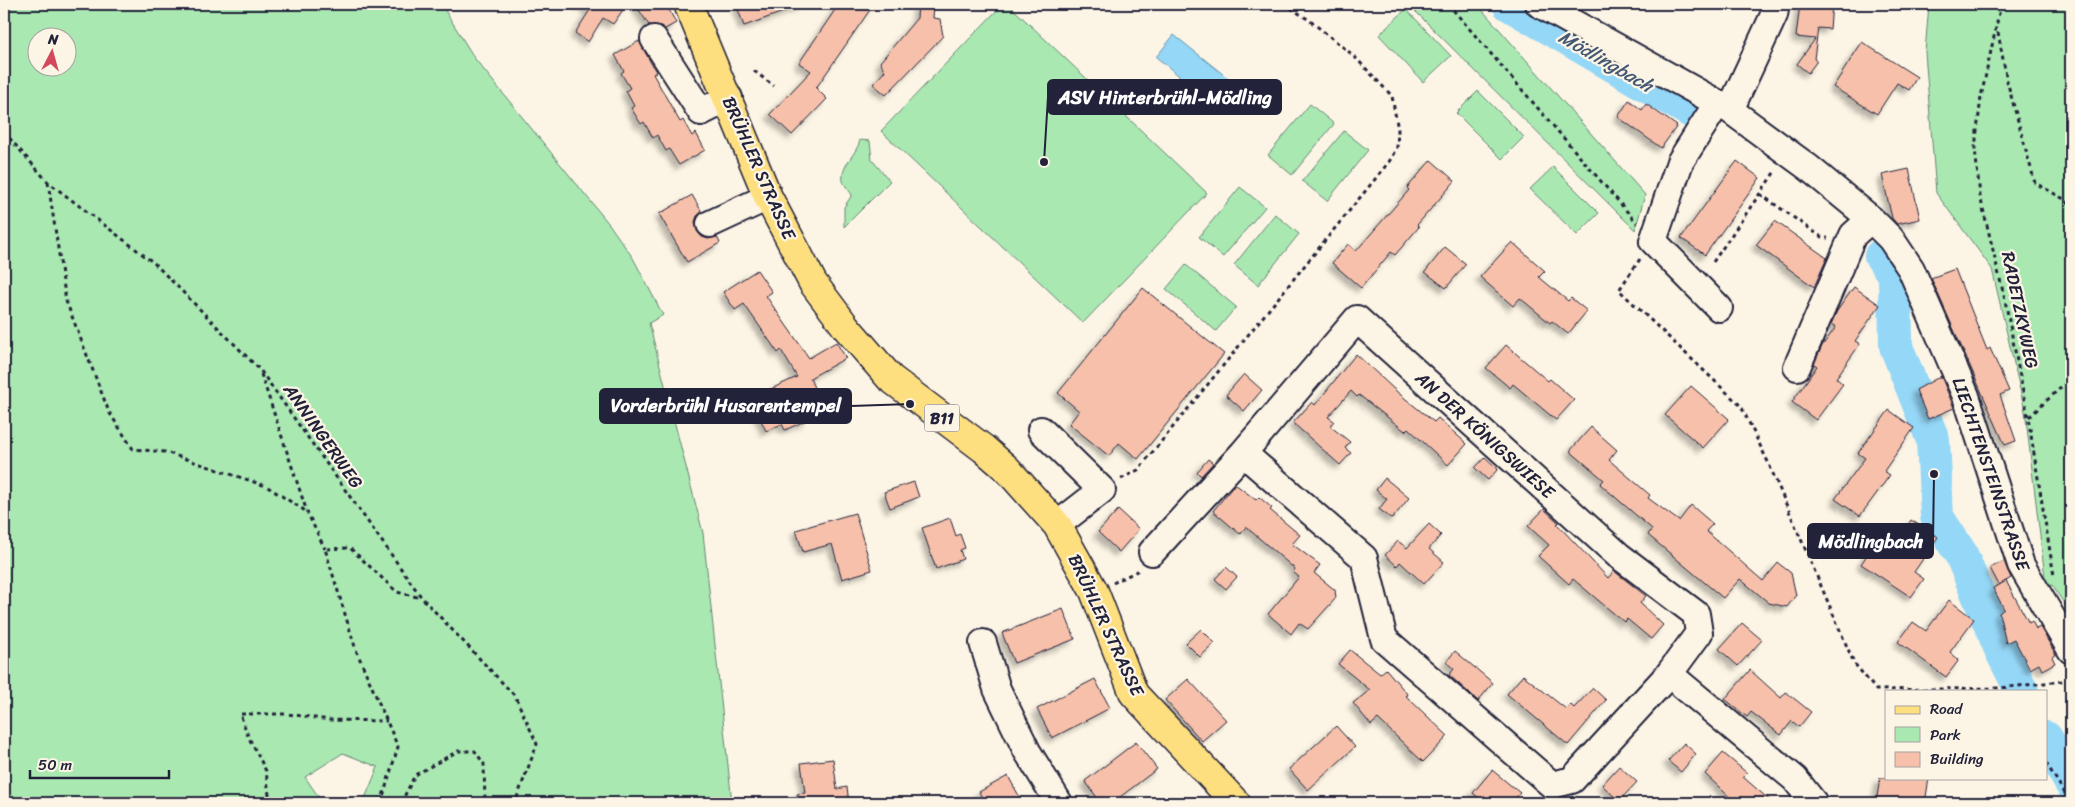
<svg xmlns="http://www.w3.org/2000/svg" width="2075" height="807" font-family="Sriracha,sans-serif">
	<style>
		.green { fill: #a9e8b1; stroke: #668576; fill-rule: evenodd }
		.water { fill: #95d7f7; stroke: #678fac }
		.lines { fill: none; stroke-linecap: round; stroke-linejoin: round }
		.river { stroke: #95d7f7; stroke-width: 34 }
		.building { fill: #f7c0aa; stroke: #22223b; filter: url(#shadow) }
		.minor-casing { stroke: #22223b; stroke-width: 30 }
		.major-casing { stroke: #22223b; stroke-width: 31 }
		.path { stroke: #22223b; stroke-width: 3; stroke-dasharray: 4 4; stroke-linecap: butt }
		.minor { stroke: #fcf5e5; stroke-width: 26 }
		.major { stroke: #fedf80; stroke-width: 28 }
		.labels { text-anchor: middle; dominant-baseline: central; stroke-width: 4.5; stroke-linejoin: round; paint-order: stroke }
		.shield { fill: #fcf5e5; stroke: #63616e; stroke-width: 1 }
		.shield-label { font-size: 16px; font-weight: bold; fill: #22223b }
		.street-label { font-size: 18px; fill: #22223b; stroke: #fcf5e5 }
		.water-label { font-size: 19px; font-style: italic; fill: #445873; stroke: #fcf5e5 }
		.leader { fill: none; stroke: #22223b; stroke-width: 2 }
		.callout-dot { fill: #22223b; stroke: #fcf5e5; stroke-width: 2 }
		.callout { fill: #22223b; stroke: #22223b; stroke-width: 2 }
		.callout-label { font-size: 19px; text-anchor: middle; font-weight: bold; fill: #fff }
	</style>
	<defs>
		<filter id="shadow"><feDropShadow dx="-4.5" dy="4.5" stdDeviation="2.5" flood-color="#0004"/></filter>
	</defs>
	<rect width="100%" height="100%" fill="#fcf5e5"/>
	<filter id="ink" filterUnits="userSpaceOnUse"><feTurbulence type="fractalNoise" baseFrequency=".02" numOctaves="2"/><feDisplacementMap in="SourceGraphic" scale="10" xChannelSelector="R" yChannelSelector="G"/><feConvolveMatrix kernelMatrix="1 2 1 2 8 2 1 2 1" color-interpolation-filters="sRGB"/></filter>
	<g filter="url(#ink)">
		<path class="green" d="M4,4H441L475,59L609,224L633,258L663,315L649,323L703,533L732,803H363L378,767L343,753L305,777L320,799L314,803H4ZM38,38H68V68H38Z
			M1003,4H1008L1207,193L1083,323L881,131Z
			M1408,4H1477L1645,195L1635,230Z
			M1929,4H2071V614L2052,585L2046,586L2025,411L1992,269L1936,193L1925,52Z
			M1406,9L1451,56L1423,82L1379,35Z
			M1478,91L1524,137L1502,159L1456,113Z
			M1310,104L1334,124L1292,175L1268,155Z
			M1344,131L1368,150L1327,201L1302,181Z
			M860,140L870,141L872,160L890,181L844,227V207L852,195C850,191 844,185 843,181C840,166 857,154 860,140Z
			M1553,167L1599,213L1577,235L1530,189Z
			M1240,187L1265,207L1223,257L1199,237Z
			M1275,214L1299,234L1258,285L1234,265Z
			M1186,265L1236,307L1216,331L1166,289Z"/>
		<path class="water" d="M1174,35L1229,79L1210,101L1156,57Z"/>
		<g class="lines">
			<path class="river" d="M1509,4L1703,118
				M1881,256L1895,276L1896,346L1933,440L1937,517L1961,554L2002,652L2022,691
				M2046,738L2071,783"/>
		</g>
		<path class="building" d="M579,4H627L613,24L603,18L588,42L575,33L590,10Z
			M635,4H666L676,23L665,29L660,26L649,25Z
			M736,4H799L800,6L744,26Z
			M839,4H874L816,88L827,99L792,135L770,114L811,71L799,63Z
			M918,4H934L933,18L940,19L943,36L886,95L873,84L885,71L880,62L917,18Z
			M1800,4H1832L1830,29L1818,28L1814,59L1817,61L1808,73L1797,64L1815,39L1796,37Z
			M639,41L656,72L653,74L680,122L683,120L692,136L696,133L705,150L679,165L669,149L666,151L657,135L653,138L644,122L641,124L631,108L634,106L626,91L630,88L621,73L624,71L615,55Z
			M1862,42L1917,77L1909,90L1897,83L1877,114L1833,87Z
			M1629,100L1642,110L1646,104L1677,126L1661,148L1618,117Z
			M1431,160L1455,181L1417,225L1419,227L1395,255L1391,252L1361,288L1332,263L1348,244L1356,251L1409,190L1407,188Z
			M1737,161L1760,178L1705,255L1681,238Z
			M1909,169L1920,219L1897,224L1892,218L1882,175Z
			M692,195L702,212L697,216L695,222L697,231L702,237L708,239L717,237L720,243L687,262L659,214Z
			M1775,221L1827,258L1814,287L1756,245Z
			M1512,242L1545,271L1539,277L1568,301L1571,298L1587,311L1568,334L1552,321L1550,323L1520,298L1513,306L1480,277Z
			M1445,247L1466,264L1446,288L1425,272Z
			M1955,269L1987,350L1990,348L2009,391L2000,395L2016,441L2005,445L1931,278Z
			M757,270L772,292L766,296L809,358L836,342L846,358L810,378L821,405L803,414L807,420L785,430L782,424L766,431L751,398L797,377L781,350L778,353L744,304L735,310L723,292Z
			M1854,287L1880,305L1855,341L1860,344L1836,378L1843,384L1816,420L1792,402L1817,366L1814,364L1822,346L1836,327L1831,324L1837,311Z
			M1143,288L1224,354L1138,459L1119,443L1109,456L1069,424L1079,411L1058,393Z
			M1506,345L1548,381L1550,379L1574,400L1556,420L1513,384L1510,388L1486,368Z
			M1356,354L1396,391L1434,422L1438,418L1467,444L1448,465L1408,428L1405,431L1359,395L1357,397L1351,391L1328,417L1334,421L1330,426L1350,442L1345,448L1351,453L1340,465L1293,423L1312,402L1315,405Z
			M1244,374L1262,390L1244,411L1226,395Z
			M1941,376L1954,408L1928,419L1916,390Z
			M1691,386L1729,419L1703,448L1665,415Z
			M1889,410L1914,428L1884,471L1890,475L1860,516L1835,499L1865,458L1858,453Z
			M1591,427L1617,450L1609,460L1650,495L1648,498L1679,521L1691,505L1713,524L1706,531L1763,581L1778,563L1791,573L1796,595L1787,607L1769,603L1740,579L1723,598L1648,535L1652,529L1600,484L1604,480L1570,451Z
			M1485,457L1498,469L1488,480L1475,468Z
			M1208,459L1213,463L1201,476L1197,472Z
			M1385,478L1409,498L1392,519L1379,509L1387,499L1376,490Z
			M914,482L919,497L890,508L884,492Z
			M1235,484L1256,500L1259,497L1272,508L1270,510L1300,535L1292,544L1320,565L1314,573L1335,590L1336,598L1308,629L1299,623L1291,634L1268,614L1299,577L1293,572L1295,569L1246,527L1240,534L1213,511Z
			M1544,509L1559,523L1557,524L1608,578L1614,571L1646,596L1640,603L1663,625L1651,639L1627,619L1624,622L1573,579L1569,584L1538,556L1549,545L1528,526Z
			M1118,510L1139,529L1119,552L1098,532Z
			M855,513L872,570L842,579L832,544L803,552L796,530Z
			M950,518L956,536L960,534L965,548L960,550L963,559L936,569L922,528Z
			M1911,520L1938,537L1914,572L1924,579L1911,597L1861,564L1875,543L1889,553Z
			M1429,524L1441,535L1429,549L1444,562L1424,584L1400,562L1397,566L1385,555L1398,541L1407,548Z
			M2004,561L2011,578L1999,585L1990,568Z
			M1226,567L1237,577L1226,589L1215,579Z
			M2006,581L2029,623L2032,621L2036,629L2040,627L2056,655L2052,657L2055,663L2042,670L2039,664L2030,669L2014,639L2006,643L1999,613L2004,609L1993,588Z
			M1949,600L1974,619L1950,652L1959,660L1946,677L1898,642L1913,622L1926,631Z
			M1063,609L1075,639L1014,663L1002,633Z
			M1742,623L1762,640L1738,666L1719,649Z
			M1201,629L1215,643L1200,657L1186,643Z
			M1350,650L1380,674L1386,669L1408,695L1406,696L1448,736L1423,762L1378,719L1371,725L1353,703L1370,690L1338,664Z
			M1455,651L1493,683L1478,701L1449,675L1454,669L1446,662Z
			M1750,670L1781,698L1786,692L1811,712L1799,727L1792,721L1781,735L1751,712L1747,717L1725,699Z
			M1523,675L1566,709L1570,704L1574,708L1593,688L1606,700L1568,745L1507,694Z
			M1095,679L1110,708L1052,738L1037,709Z
			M1188,679L1226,720L1202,741L1165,700Z
			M1336,726L1355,747L1308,790L1289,769Z
			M1136,742L1157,769L1112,803H1101L1085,781Z
			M1684,743L1696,754L1681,772L1668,761Z
			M1723,753L1747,773L1743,777L1773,803H1736L1705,774Z
			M833,759L837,789L847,787L849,803H798L797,794L805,793L801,763Z
			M1619,766L1637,782L1619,801L1602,785Z
			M1492,770L1520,793L1511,803H1485L1473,793Z
			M1008,776L1023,803H985L979,792Z
			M1880,778H1929L1925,803H1876Z"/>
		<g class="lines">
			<g class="minor-casing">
				<path id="minor" d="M1539,4L1730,110L1809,168L1871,219L1891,239L1911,269L1966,396L2021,565L2071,650
					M654,39L701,112L729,98
					M1730,110L1774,15L1776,4
					M710,224L768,197
					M1719,308L1653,241L1680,162L1713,110L1720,104
					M1797,367L1853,235L1871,219
					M1041,430L1102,490L1057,525
					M1152,552L1243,453L1357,319L1618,555L1696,614L1699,633L1669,674L1572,780L1552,785L1384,639L1364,558L1243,453
					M983,643L997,689L1027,751L1059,803
					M1669,674L1795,779L1814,803"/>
			</g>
			<g class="major-casing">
				<path id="major" d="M688,4L768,197L813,283L846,327L890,378L984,449L1007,469L1057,525L1094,591L1134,694L1236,803"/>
			</g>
			<path class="path" d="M1448,4L1637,223
				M2001,4L1981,97L1975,148L1980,196L2005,300L2028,417L2054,576
				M1998,32L2007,81L2035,183L2064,199L2071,206
				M754,71L774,86
				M4,132L48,182L154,263L260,370L422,598L515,696L537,744L515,803
				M48,182L66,301L109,412L133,449L165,452L266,486L307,512
				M1760,194L1823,238H1828
				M1640,259L1619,290L1741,406L1768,462L1854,663L1876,690L2000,688L2071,680
				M1713,262L1776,170
				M261,374L307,512L325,549
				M2029,417L2071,378
				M1121,479L1138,470L1389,162L1397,147L1398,130L1392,96L1353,55L1309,20L1285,4
				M1113,583L1141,569
				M2046,763L2071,803
				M270,803L266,771L248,736L240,714H288L329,720L387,721
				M381,803L398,747L356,650L325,549L350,548L397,592L421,598
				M401,803L415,775L458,751H475L484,764L485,803"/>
			<use href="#minor" class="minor"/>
			<use href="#major" class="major"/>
		</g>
	</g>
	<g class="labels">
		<rect class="shield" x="924.5" y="404.5" width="35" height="27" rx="4"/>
		<g class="shield-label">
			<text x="942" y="418">B11</text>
		</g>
		<g class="street-label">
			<text transform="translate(759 168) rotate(66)">BRÜHLER STRASSE</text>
			<text transform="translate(2020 310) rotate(78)">RADETZKYWEG</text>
			<text transform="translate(1485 435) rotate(42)">AN DER KÖNIGSWIESE</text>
			<text transform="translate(323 436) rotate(55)">ANNINGERWEG</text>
			<text transform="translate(1991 474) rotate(71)">LIECHTENSTEINSTRASSE</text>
			<text transform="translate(1106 625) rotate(65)">BRÜHLER STRASSE</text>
		</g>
		<g class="water-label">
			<text transform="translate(1606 61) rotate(30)">Mödlingbach</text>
		</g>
	</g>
	<path class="leader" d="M1044 162L1048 97M910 404L851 406M1934 474L1933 541"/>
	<g class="callout-dot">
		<circle cx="1044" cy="162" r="5"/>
		<circle cx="910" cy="404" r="5"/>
		<circle cx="1934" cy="474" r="5"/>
	</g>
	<g class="callout">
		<rect x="1048" y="80" width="233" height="34" rx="5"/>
		<rect x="600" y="389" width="251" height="34" rx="5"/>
		<rect x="1808" y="524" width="125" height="34" rx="5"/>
	</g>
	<g class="callout-label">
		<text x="1165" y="104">ASV Hinterbrühl-Mödling</text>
		<text x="726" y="412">Vorderbrühl Husarentempel</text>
		<text x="1871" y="548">Mödlingbach</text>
	</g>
	<rect width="2075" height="807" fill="none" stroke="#fcf5e5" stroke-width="20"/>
	<rect x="10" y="10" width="2055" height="787" fill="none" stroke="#22223b" stroke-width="2" filter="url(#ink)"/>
	<rect x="1885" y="690" width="162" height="90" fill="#fcf5e5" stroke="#a5a1a1"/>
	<rect x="1895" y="706" width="25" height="8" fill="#fedf80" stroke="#a5a1a1"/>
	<text x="1930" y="714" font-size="15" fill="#22223b">Road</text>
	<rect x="1895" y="727" width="25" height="15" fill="#a9e8b1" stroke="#a5a1a1"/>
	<text x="1930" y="740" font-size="15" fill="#22223b">Park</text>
	<rect x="1895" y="752" width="25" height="15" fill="#f7c0aa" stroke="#a5a1a1"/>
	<text x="1930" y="764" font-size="15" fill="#22223b">Building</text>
	<g transform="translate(52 52) rotate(6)"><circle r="24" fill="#fcf5e5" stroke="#a5a1a1"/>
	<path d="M0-4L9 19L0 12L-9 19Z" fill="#d1495b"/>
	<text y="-8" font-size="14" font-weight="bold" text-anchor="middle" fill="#22223b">N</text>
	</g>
	<path d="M30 770v8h139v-8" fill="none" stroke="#22223b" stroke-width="2.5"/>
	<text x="38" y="770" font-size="15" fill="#22223b" stroke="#fcf5e5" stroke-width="4" paint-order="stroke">50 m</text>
</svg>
